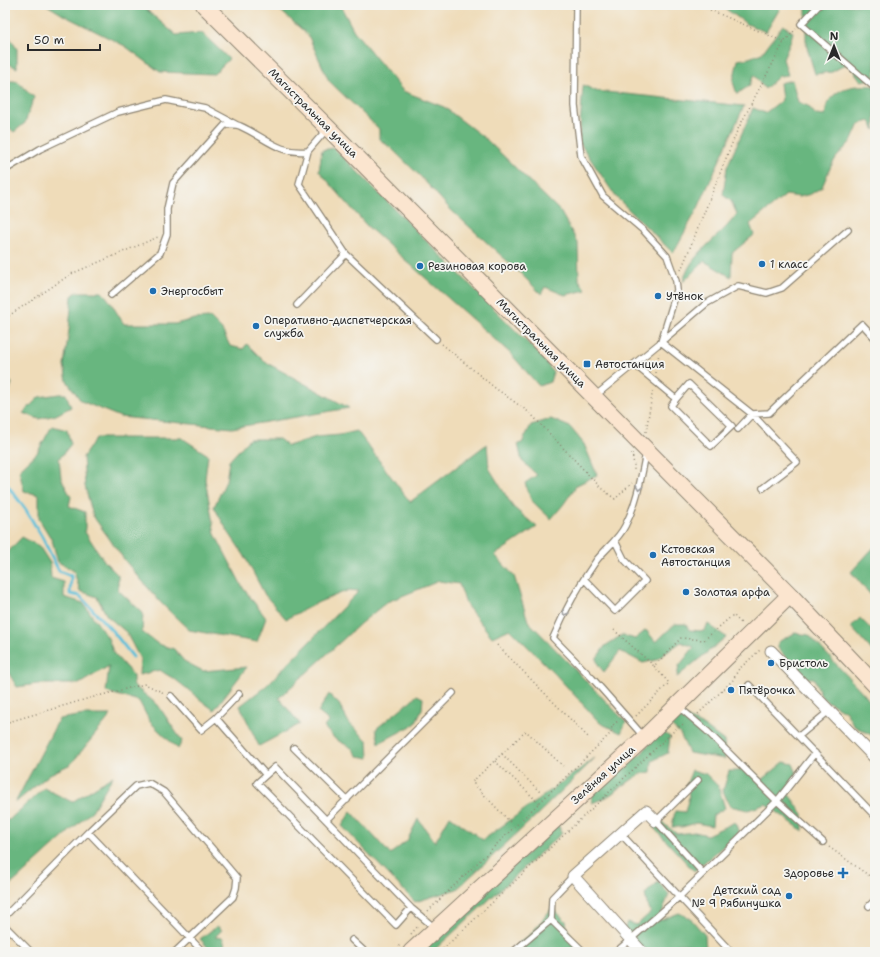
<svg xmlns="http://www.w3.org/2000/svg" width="880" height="957" font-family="'Shantell Sans',sans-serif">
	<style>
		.forest { fill: #68b67f; stroke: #4a7055 }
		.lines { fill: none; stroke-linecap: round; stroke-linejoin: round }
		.stream { stroke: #5bbfd9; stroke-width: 3 }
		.lane-casing { stroke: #8d8472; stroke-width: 8 }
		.street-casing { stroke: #8d8472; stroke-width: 13 }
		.secondary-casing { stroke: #8d8472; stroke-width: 18 }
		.path { stroke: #8d8472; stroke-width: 1.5; stroke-dasharray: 1 3; stroke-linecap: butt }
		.lane { stroke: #fff; stroke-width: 5.5 }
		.street { stroke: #fff; stroke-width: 11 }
		.secondary { stroke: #fbe5cf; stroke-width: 16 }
		.oneway { stroke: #a0a0a0 }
		.poi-dot { fill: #1f6fb2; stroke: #f6f6f2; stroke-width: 1.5 }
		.labels { text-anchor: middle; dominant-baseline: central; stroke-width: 3.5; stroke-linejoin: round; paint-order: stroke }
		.street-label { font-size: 11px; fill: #2b2b2b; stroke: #f6f6f2 }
		.poi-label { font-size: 11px; fill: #2b2b2b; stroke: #f6f6f2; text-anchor: start }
	</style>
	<rect width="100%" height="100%" fill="#f6f6f2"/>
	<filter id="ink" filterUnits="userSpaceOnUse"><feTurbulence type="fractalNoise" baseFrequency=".025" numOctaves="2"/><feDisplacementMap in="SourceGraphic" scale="8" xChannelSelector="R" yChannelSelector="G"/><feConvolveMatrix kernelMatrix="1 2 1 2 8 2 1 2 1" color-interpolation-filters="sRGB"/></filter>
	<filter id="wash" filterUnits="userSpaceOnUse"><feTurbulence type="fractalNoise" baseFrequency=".012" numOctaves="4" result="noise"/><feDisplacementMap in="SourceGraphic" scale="16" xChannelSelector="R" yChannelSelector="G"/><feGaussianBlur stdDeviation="0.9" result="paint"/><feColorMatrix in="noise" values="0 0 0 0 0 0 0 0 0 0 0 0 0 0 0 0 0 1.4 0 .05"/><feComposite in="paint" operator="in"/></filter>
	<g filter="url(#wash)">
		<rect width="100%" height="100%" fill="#efdcb9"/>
		<path class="forest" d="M47,5H141L176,35L202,33L229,59L214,74L160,72L125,46L63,15Z
			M274,5H340L354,31L403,91L444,107L487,140L560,211L578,243L579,280L586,290L565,295L545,287L541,294L516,269L451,210L421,177L391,148L379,139V129L329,81L308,35Z
			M719,5H782L766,32L747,24L723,7Z
			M806,5H875V78L861,81L848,63L832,72L815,74L806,44Z
			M783,25L793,32L790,43L783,59L788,75L779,76L765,89L754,75L749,86L737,94L733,82L738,60L749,58L762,53Z
			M5,30L17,49V68L5,62Z
			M792,80L798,102L808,106L816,115L825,116C826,112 826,104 829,101C840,85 858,85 875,86V130L870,121L859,124L852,140L836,158L831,166L822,187L811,194L799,197L786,195L750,224L754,235L732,253L731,277L704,261L683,282C690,253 720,238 737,214L731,201L723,195L727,167L753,108L765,113L782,100L780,83Z
			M5,81H17L34,97L25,123L14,132L5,124Z
			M583,85L596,91L744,106L698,208L673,253L616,197L579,142Z
			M334,148L540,355L553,372L550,382L539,386L510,353L367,226L319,171L322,150Z
			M77,292H102C110,299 117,314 124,324H175L195,319L210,318L222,330L230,346L243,349L247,344L265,362L349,408L232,428L120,417L81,401L67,381L64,365L69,330L72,296Z
			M5,377L12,383L5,403Z
			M59,394H66L71,407L56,415L39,419L23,413L39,397Z
			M551,419L570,427L584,444L597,475L577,485L563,505L551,519L531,500L525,483L537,475L522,461L518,444L522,443L531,425Z
			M52,426L67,430L71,444L59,459L61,478L71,497L69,506L85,512V532L105,562L118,575V590L143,613L142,632L158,644L174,649L184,661L203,671L247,667L214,710C201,701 189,690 176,680C171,677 165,674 160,670L139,675L140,659L126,632L107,616L97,597L80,591L74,571L58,562L52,540L39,519V495L24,491L19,470L37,453Z
			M357,431L410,502L487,444L489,468L513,507L537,527L495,555L514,576L528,621L626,722L621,733L600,723L556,675L510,629L492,637L467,606L459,584L439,581L387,602L361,623L279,698L300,724L259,746L240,706L266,686L359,591L349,590L319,602L286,619L265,595L244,555L227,530L214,507L226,481L229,461L249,439H279L288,446L316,437L340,435Z
			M96,438H182L208,455L205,479L215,534L243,588L266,618L257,642L189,630L161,603L126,562L93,516L85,486L83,457Z
			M873,462H875V497L873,494Z
			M22,537L39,546L50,563L51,578L64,582V597L83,603L108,638L114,654L133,675V685L158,705L182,741L178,749L150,722L139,701L106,692L109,666L79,684H37L17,687L8,672L5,662V555Z
			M875,546V600L851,572Z
			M860,618L875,633V654L851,627Z
			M675,624H686L689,630L704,631L708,624L726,637L677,677L679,666L694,647L681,642L656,660L643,663L620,651L604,672L599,666L596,659L605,646L622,635L635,639L646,630L656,642Z
			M795,633L809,635L865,695L875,708V737L854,726L846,712L822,698L814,678H803L778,648V642Z
			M329,694L339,704L349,723L368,741L369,758L358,756L352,748L335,739L324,727L329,721L318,712Z
			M417,695L423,698L422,709L415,724L379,743L376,729C390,717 404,707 417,695Z
			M84,715H111L71,764L50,774L15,803L59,719Z
			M682,715L704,726L724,741L725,759L689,753L680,734L670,725Z
			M660,730L670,737L668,753L652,761L651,772L640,774L607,797L592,803V793L627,762L642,753Z
			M595,758L539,813L457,889L415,902L342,826L351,811L390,854L407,841L418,819L435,842L450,816L483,840Z
			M784,762L793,764L799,778L785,790L793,800L803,814V831L766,804L748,810L730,806L723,791L729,771H738L746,766L762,780Z
			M692,770L706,774L718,786L725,808L713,815L712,826L696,823L682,827H672L675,811L685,812L689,797L687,783Z
			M113,776L92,811L14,882L5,887V820H9L44,788L72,802Z
			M660,821L677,834L695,832L707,835L735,822L739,833L694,871L653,827Z
			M558,825L562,833L432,952L425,948Z
			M658,882L669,894L659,921L679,913L690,918L705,935L706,950L686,944H677V952H645L622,935L627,922L637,925L651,912L647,904L645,894Z
			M552,908L566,921L567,928L579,952H511L510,950L531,934Z
			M217,926L222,930L215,937L223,938L225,946L231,952H212L200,939Z"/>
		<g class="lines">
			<path class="stream" d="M5,482L26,510L42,537L59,571L71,576L70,594L80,596L115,634L133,657"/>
		</g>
	</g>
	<g filter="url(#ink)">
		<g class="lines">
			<g class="lane-casing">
				<path id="lane" d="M576,5L575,106L581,156L603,196L644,231L667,256L676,281L677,290L661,342L595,396
					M819,5L801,24L875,88
					M5,170L40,149L118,112L166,100L205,108L237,125
					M848,230L782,288L767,293L738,286L707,303L661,342L752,414L769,413L862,324L875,338
					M346,254L436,339
					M111,295L160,253L167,234V209L173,183L225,125C230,125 236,124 240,126C265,137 279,155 308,151L327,129
					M297,305L346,254L299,184L308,151
					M634,364L676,399L689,384L732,426L711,446L671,406L676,399
					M738,429L752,414L797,462L763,488
					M584,579L615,611L645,581L624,559L615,541
					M749,685L875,816
					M171,696L201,730L216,718L266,775
					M679,707L707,731L777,801L815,753
					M216,718L239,694
					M799,736L829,711
					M644,737L592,678L553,638C564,612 579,585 596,561C605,549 618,540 625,526C637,503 641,478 646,453
					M294,748L347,800
					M698,780L656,821L703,873
					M326,820L453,693
					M88,832L203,952
					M621,834L731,952
					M869,906L875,900
					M411,908L396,925L257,783L275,767L411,908L435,928
					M5,916L88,832L136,786L149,783L164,792L237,878L236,888L233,897L175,952
					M551,920L584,952
					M5,926L31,952
					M352,940L365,952
					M513,952L551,920L552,898L573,876
					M616,952L679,897L777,801L823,842"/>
			</g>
			<g class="street-casing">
				<path id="street" d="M771,651L875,758
					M642,952L573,876L646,811L656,821"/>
			</g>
			<g class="secondary-casing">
				<path id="secondary" d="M204,5L328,128L790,595L875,685
					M411,952L645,737L790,595"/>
			</g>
			<path class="path" d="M699,5L784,42
				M681,270L737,131L784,42L796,29
				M5,317H7L71,274L158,237
				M442,344L495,388L530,413L602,489L615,499L632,483
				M656,373L659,353
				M646,432L653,389
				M632,453L634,465V471
				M614,630L654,666L681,638L704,640L733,615L742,624
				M497,645L589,738
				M698,714L733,680L738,670L761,649
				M636,716L669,683L654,666
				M5,723L90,698L145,684L164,693
				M502,754L540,792
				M495,761L539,803
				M510,822L472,782L526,731L563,766
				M829,847L875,880
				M428,911L611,733L612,726L619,720
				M411,934L419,925
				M393,952L400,945
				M440,952L676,729L685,723"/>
			<use href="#lane" class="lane"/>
			<use href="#street" class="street"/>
			<use href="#secondary" class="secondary"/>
		</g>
		<defs><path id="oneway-chevron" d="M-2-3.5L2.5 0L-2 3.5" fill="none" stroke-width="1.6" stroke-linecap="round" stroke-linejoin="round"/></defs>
		<g class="oneway">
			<use href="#oneway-chevron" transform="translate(639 488) rotate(101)"/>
			<use href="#oneway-chevron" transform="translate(565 613) rotate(120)"/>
		</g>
	</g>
	<g class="poi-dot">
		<circle cx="762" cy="264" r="4"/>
		<circle cx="420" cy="266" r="4"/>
		<circle cx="153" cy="291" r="4"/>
		<circle cx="658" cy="296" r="4"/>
		<circle cx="256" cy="326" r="4"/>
		<rect x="583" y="360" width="8" height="8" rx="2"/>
		<circle cx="653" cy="555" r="4"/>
		<circle cx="686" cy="592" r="4"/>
		<circle cx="771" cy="663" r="4"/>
		<circle cx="731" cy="690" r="4"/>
		<path d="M841 867h4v4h4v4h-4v4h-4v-4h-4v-4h4z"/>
		<circle cx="789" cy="896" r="4"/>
	</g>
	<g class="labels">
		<g class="street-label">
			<text transform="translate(313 113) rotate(45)">Магистральная улица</text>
			<text transform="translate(541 343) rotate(45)">Магистральная улица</text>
			<text transform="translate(603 775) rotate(-42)">Зелёная улица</text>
		</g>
		<g class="poi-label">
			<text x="770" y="264">1 класс</text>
			<text x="428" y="266">Резиновая корова</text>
			<text x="161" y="291">Энергосбыт</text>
			<text x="666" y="296">Утёнок</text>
			<text x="264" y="320">Оперативно-диспетчерская<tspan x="264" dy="13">служба</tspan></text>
			<text x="595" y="364">Автостанция</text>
			<text x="661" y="549">Кстовская<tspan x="661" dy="13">Автостанция</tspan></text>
			<text x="694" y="592">Золотая арфа</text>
			<text x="779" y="663">Бристоль</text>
			<text x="739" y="690">Пятёрочка</text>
			<text x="834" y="873" text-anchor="end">Здоровье</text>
			<text x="781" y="890" text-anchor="end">Детский сад<tspan x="781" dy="13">№ 9 Рябинушка</tspan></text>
		</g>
	</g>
	<rect width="880" height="957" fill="none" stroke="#f6f6f2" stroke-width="20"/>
	<g transform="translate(834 46)" stroke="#f6f6f2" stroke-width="3" paint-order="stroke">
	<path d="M0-3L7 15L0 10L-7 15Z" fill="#2b2b2b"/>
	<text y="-6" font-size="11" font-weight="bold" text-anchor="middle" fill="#2b2b2b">N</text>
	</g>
	<path d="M28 44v6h72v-6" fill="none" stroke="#2b2b2b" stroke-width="2"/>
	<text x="34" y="44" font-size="12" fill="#2b2b2b" stroke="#f6f6f2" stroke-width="3" paint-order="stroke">50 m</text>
</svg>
